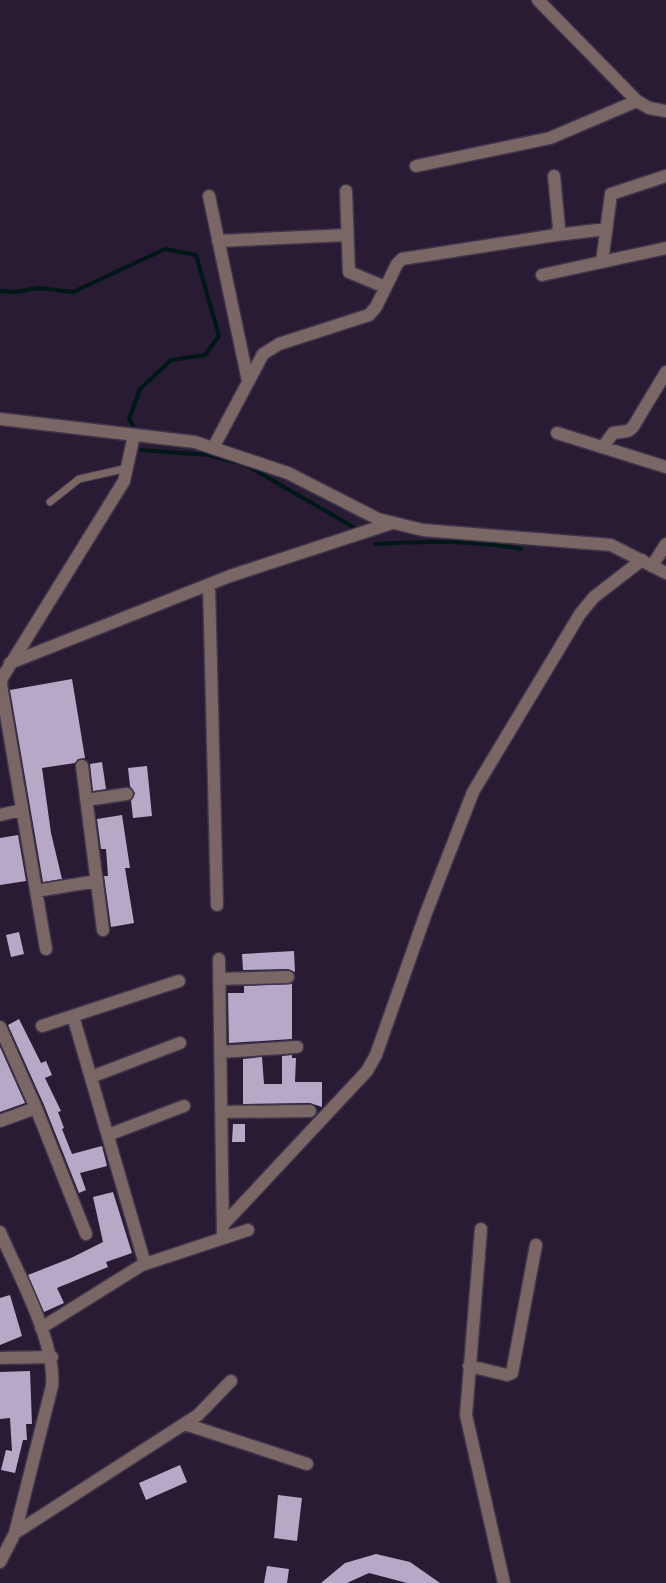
<svg xmlns="http://www.w3.org/2000/svg" width="666" height="1583" font-family="'PT Sans',sans-serif">
	<style>
		.lines { fill: none; stroke-linecap: round; stroke-linejoin: round }
		.stream { stroke: #001718; stroke-width: 4 }
		.building { fill: #b7a8c7 }
		.service-casing { stroke: #41354b; stroke-width: 9 }
		.minor-casing { stroke: #41354b; stroke-width: 15 }
		.tertiary-casing { stroke: #41354b; stroke-width: 15 }
		.service { stroke: #796665; stroke-width: 7 }
		.minor { stroke: #796665; stroke-width: 12 }
		.tertiary { stroke: #796665; stroke-width: 12 }
	</style>
	<rect width="100%" height="100%" fill="#281b33"/>
	<g class="lines">
		<path class="stream" d="M0,291L16,292L38,288L73,292L165,249L196,255L219,336L205,355L171,360L140,389L129,419L133,425
			M141,450L209,455L246,465L357,529
			M375,544C424,541 473,540 521,549"/>
	</g>
	<path class="building" d="M72,679L85,758L78,759L75,763L42,768L51,833L62,879L43,882L10,690Z
		M102,762L106,789L93,791L90,764Z
		M147,766L152,816L133,818L131,801L135,793L130,786L128,768Z
		M122,815L130,868H125L134,923L111,927L104,876H108L106,849H101L97,819Z
		M18,835L26,881L0,885V838Z
		M19,932L24,954L11,957L6,935Z
		M294,951L295,972L288,969L243,970L242,954Z
		M292,984V1039L229,1043L228,993H244V986Z
		M19,1019L41,1063L46,1061L52,1075L45,1078L61,1111L58,1112L64,1128L62,1129L72,1154L102,1146L107,1166L80,1173L86,1190L79,1193L44,1105L8,1025Z
		M0,1047L25,1103L0,1112Z
		M292,1055V1058H296L295,1082H322V1107L310,1103L243,1104V1059L262,1057L264,1084H282V1056Z
		M233,1124H245V1142H232Z
		M113,1192L132,1253L106,1262L108,1267L57,1288L64,1303L44,1312L28,1275L71,1258L103,1242L93,1197Z
		M10,1295L22,1336L0,1345V1298Z
		M30,1371L32,1424H26L27,1440H23L15,1473L1,1470L6,1450L12,1451L10,1418L0,1419V1372Z
		M180,1465L187,1482L146,1500L139,1483Z
		M278,1495L302,1498L297,1541L274,1538Z
		M376,1554L410,1562L440,1583H407L369,1573L347,1583H321L345,1563Z
		M267,1566L289,1569L287,1583H264Z"/>
	<g class="lines">
		<g class="service-casing">
			<path id="service" d="M50,502L79,479L128,468"/>
		</g>
		<g class="minor-casing">
			<path id="minor" d="M538,0L637,101L649,108L666,111
				M416,166L550,138L637,101
				M346,191L349,272L385,287
				M209,196L248,381
				M556,235L606,229
				M218,241L347,235
				M602,262L611,194L666,176
				M542,275L666,248
				M557,433L666,467
				M603,447L613,433L628,431L633,427L666,372
				M213,448L263,354L279,344L369,315L376,307L397,264L402,259L556,235L559,228L554,176
				M652,566L666,544
				M209,585L217,905
				M10,663L230,576L392,523
				M82,766L103,930
				M86,800L127,794
				M0,815L22,810
				M36,891L97,881
				M46,949L1,685L2,678L124,481L134,435
				M219,959L223,1238
				M219,979L288,977
				M73,1016L145,1264
				M42,1026L179,981
				M0,1027L36,1108L86,1234
				M220,1052L297,1047
				M91,1077L180,1043
				M221,1112L310,1111
				M0,1121L36,1108
				M108,1135L184,1106
				M223,1225L367,1071L376,1055L426,913L473,792L580,614L594,597L642,560
				M481,1229L466,1415L504,1583
				M0,1232C18,1274 56,1342 52,1386L15,1533L0,1562
				M41,1328L142,1265L248,1230
				M0,1358L52,1357
				M469,1366L507,1375L512,1373L536,1245
				M185,1424L307,1464
				M15,1533L198,1415L231,1381"/>
		</g>
		<g class="tertiary-casing">
			<path id="tertiary" d="M0,419L195,442L288,473L378,519L423,530L611,545L666,573"/>
		</g>
		<use href="#service" class="service"/>
		<use href="#minor" class="minor"/>
		<use href="#tertiary" class="tertiary"/>
	</g>
</svg>
